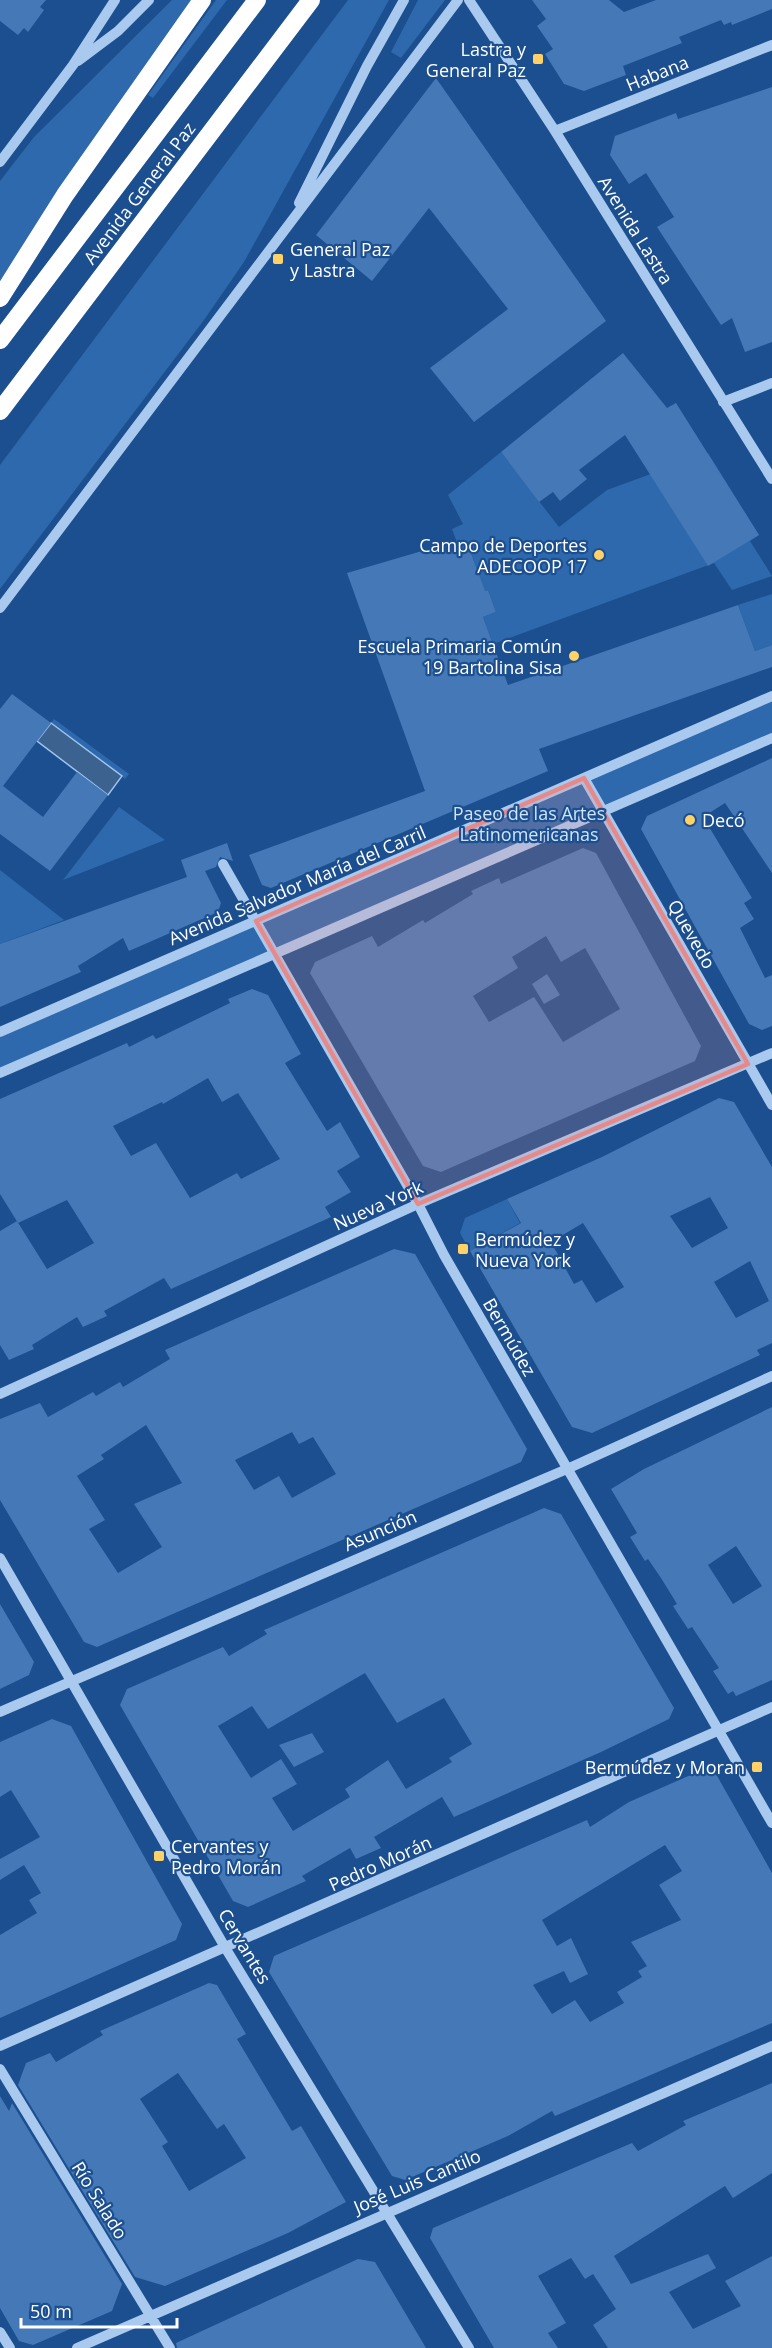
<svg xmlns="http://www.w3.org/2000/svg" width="772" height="2348" font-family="'Open Sans',sans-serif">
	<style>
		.green { fill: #2e69ad }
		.water { fill: #3c6290; stroke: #9cc4f0; stroke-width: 1.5 }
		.building { fill: #4478b7; fill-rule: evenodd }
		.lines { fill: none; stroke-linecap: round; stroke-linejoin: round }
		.minor { stroke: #a9c9ee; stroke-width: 10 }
		.highway { stroke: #fff; stroke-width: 18 }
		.marked { fill: #e88989; fill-opacity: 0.2; stroke: #e88989; stroke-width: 4.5; stroke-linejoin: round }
		.poi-dot { fill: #ffd166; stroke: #1b4f8f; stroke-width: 2 }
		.labels { text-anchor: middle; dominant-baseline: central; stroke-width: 4.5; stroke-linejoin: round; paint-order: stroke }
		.poi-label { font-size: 18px; fill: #fff; stroke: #1b4f8f; text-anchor: end }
		.street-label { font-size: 18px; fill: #fff; stroke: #1b4f8f }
		.park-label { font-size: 18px; fill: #cfe3fa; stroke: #1b4f8f }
	</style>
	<rect width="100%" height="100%" fill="#1b4f8f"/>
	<path class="green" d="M172,0H194L0,281V181L34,137Z
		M216,0H227L153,98L148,95Z
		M348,0H389L244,262L204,320L0,589V465Z
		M418,0H445L401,58L391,52Z
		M501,452L559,527L607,490L708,453L759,535L750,541L772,576L732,590L714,563L493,644L483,617L496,612L488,590L475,594L477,569L468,545L459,548L452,529L463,524L448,495Z
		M772,594V645L755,651L738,605Z
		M772,696V738L0,1073V1032Z
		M54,719L129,774L125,779L51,723Z
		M119,807L165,840L63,880Z
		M0,870L64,920L0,944Z
		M507,1199L520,1223L470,1251L460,1233L465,1218Z"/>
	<path class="water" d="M51,723L122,776L108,795L37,741Z"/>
	<path class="building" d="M0,0H46L40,7L44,10L28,32L24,28L18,35L0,21Z
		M532,0H609L624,12L656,0H772V9L732,25L731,22L724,25L721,20L679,37L682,43L623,66L626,75L584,91L564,84L545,54L553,49L537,26L546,19Z
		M436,78L606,321L474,422L430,368L508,309L429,208L372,281L316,235Z
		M772,87V342L745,352L732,318L721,325L657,227L674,217L646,173L629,184L610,155L615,136L676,113L678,119Z
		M623,353L667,408L676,403L759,535L708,566L625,435L579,470L587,479L560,501L553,492L539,502L501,452Z
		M456,541L459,548L468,545L485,591L488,590L496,612L483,617L508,685L738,605L755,651L772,645V667L539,749L548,771L271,888L262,885L249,855L425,791L347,573Z
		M12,694L51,723L3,786L43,817L77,772L108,795L50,871L0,834V709Z
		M772,758V873L725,803L703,817L752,898L744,903L754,919L740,928L765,978L772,975V1026L762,1030L749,1024L641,829L647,816Z
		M227,843L233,861L220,857L216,867L205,871L221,903L218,912L129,951L123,938L78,966L81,972L0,1007V944L187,877L181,860Z
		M583,848L596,853L701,1046L695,1061L441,1172L423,1166L310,973L315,962L372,936L378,947L423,920L425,923L473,894L471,891L499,878L501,884ZM546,936L561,962L585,948L620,1009L563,1042L534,997L489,1022L473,996L518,968L512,957Z
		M547,974L560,995L544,1004L532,984Z
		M252,989L268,995L301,1054L285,1063L327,1131L340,1122L360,1157L337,1171L351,1192L325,1207L331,1217L171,1289L164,1278L104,1311L107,1316L83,1327L77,1317L32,1345L34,1349L9,1360L0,1345V1231L17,1221L47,1269L94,1243L67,1200L18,1223L0,1194V1099L127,1043L129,1047L153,1035L156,1039L230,1003L228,999ZM208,1078L222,1102L238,1093L280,1159L241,1179L237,1173L190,1198L156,1143L131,1156L113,1126L162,1102L163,1104Z
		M719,1098L734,1102L772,1167V1343L757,1350L760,1355L592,1433L572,1427L470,1251L521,1223L507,1199L602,1157ZM710,1197L728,1228L692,1248L670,1216ZM583,1223L624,1287L596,1303L582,1280L574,1284L551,1242ZM750,1261L769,1301L736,1318L714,1282Z
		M394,1249L415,1254L527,1449L521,1462L97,1647L84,1642L0,1500V1419L40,1403L48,1417L93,1392L96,1396L120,1382L123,1387L170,1359L165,1350ZM146,1425L182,1483L134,1504L162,1547L118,1573L89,1529L105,1520L77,1476L104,1459L101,1455ZM292,1432L299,1444L313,1437L336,1474L292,1498L279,1476L254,1490L235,1460Z
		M772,1407V1680L736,1696L733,1691L728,1694L713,1671L719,1668L692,1627L688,1629L673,1606L677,1604L661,1578L648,1559L645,1561L630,1537L637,1533L611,1489L644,1469ZM736,1546L762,1586L733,1604L708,1565Z
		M544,1508L561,1514L674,1708L669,1719L601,1752L454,1817L442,1797L374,1837L381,1848L356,1859L350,1848L302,1876L306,1881L248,1907L233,1901L120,1705L127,1689L223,1647L229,1656L267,1634L264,1630ZM365,1673L397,1723L444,1698L472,1744L449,1758L452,1762L406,1789L388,1760L345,1789L350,1797L293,1831L272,1798L297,1784L281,1759L251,1778L218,1726L252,1706L268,1729Z
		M0,1604L34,1662L29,1675L0,1689Z
		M52,1719L71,1726L182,1924L176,1940L0,2018V1935L37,1913L29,1900L41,1893L24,1865L0,1880V1859L40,1837L11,1790L0,1797V1742Z
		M312,1733L324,1752L294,1767L279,1745Z
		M702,1770L716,1774L772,1873V2023L555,2116L552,2111L508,2136L405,2180L392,2176L269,1972L274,1956L587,1820L590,1827L629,1802ZM665,1845L682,1871L659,1885L681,1920L631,1942L647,1966L638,1971L642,1977L617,1992L624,2003L590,2022L575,2000L552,2014L533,1985L564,1971L570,1983L588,1974L571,1938L557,1946L542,1920Z
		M209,1983L217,1985L246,2034L237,2039L292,2131L301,2126L346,2202L288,2233L165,2286L135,2277L18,2085L26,2063L50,2053L56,2062L103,2035L100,2031ZM178,2073L217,2129L224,2124L246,2158L189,2191L162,2146L168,2142L140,2099Z
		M772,2083V2173L733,2198L725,2186L614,2256L631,2284L708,2254L716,2268L669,2292L693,2329L741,2306L725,2281L772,2256V2348H608L593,2325L616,2309L593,2274L585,2279L571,2258L538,2276L566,2323L548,2333L558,2348H494L430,2238L433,2228L632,2143L638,2151L686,2125L683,2121Z
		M0,2096L9,2111L12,2103L122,2284L112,2311L33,2345L19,2341L0,2308Z
		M358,2259L375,2262L426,2348H177L176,2343Z"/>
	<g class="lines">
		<path class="minor" d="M469,0L555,131L772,479
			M78,61L118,31L149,0
			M555,131L772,45
			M0,162L73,65L115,0
			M299,203L367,66L404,0
			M723,402L772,383
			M0,608L458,0
			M584,778L772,1105
			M223,864L418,1204L444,1255L772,1823
			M0,1032L772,696
			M0,1073L772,738
			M0,1394L418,1204L772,1053
			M0,1558L226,1949L469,2348
			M0,1712L567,1469L772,1376
			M0,2046L772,1707
			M0,2069L170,2348
			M0,2332L10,2348
			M77,2348L772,2046"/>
		<path class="highway" d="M0,298L65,195L202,0
			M0,340L257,0
			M0,411L311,0"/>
	</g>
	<path class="marked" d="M584,778L748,1064L418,1204L256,921Z"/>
	<g class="poi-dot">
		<rect x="532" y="53" width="12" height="12" rx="3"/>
		<rect x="272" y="253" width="12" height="12" rx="3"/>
		<circle cx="599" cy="555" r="6"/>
		<circle cx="574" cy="656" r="6"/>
		<circle cx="690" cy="820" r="6"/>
		<rect x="457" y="1243" width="12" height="12" rx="3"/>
		<rect x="751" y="1761" width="12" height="12" rx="3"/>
		<rect x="153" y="1850" width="12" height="12" rx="3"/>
	</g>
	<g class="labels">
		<g class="poi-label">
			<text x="526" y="49">Lastra y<tspan x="526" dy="21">General Paz</tspan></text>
			<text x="290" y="249" text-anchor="start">General Paz<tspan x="290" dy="21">y Lastra</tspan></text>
			<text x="587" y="545">Campo de Deportes<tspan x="587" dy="21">ADECOOP 17</tspan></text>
			<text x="562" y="646">Escuela Primaria Común<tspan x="562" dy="21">19 Bartolina Sisa</tspan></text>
			<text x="702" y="820" text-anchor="start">Decó</text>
			<text x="475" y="1239" text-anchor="start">Bermúdez y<tspan x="475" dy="21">Nueva York</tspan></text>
			<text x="745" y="1767">Bermúdez y Moran</text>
			<text x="171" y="1846" text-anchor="start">Cervantes y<tspan x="171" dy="21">Pedro Morán</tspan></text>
		</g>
		<g class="street-label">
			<text transform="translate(657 73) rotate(-22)">Habana</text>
			<text transform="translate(139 193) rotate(-53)">Avenida General Paz</text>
			<text transform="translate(636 230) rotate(58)">Avenida Lastra</text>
			<text transform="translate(297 885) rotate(-23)">Avenida Salvador María del Carril</text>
			<text transform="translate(692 934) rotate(60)">Quevedo</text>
			<text transform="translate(378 1205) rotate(-24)">Nueva York</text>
			<text transform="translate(510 1337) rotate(60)">Bermúdez</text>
			<text transform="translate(380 1530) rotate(-23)">Asunción</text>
			<text transform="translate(380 1863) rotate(-24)">Pedro Morán</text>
			<text transform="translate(245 1946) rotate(59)">Cervantes</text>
			<text transform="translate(417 2181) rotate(-23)">José Luis Cantilo</text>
			<text transform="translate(100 2200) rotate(58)">Río Salado</text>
		</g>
		<g class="park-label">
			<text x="529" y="813">Paseo de las Artes<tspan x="529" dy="21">Latinomericanas</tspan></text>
		</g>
	</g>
	<path d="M21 2318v9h156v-9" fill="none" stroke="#ffffff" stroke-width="3"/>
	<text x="30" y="2318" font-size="18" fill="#ffffff" stroke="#1b4f8f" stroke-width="4.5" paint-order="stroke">50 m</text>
</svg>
